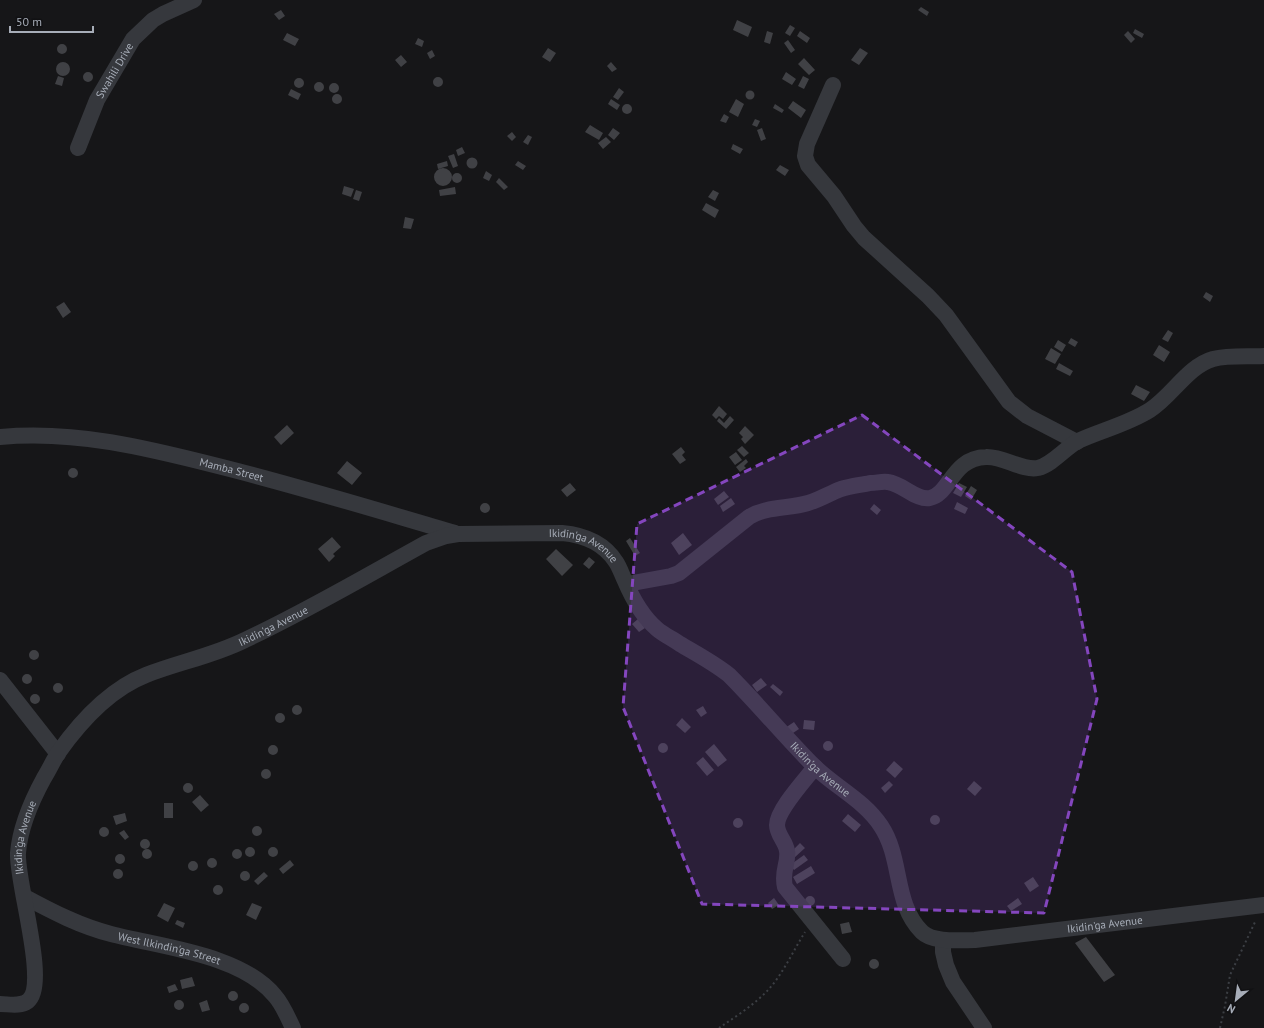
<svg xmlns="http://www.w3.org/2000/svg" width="1264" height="1028" font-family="'PT Sans',sans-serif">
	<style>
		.building { fill: #404145 }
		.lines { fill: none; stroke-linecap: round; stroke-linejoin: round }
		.path { stroke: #3c3f44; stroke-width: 2; stroke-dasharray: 2 3; stroke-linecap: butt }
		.minor { stroke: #36383d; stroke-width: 16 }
		.marked { fill: #8446be; fill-opacity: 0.2; stroke: #8446be; stroke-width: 3; stroke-dasharray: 8 5; stroke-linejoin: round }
		.labels { text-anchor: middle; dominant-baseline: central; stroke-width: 3; stroke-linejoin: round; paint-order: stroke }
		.street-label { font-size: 11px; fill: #a7adb8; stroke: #111113 }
	</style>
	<rect width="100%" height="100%" fill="#161618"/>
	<path class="building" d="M921,7L929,12L927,16L918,10Z
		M281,10L285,16L279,20L274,14Z
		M737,20L752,27L748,37L733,30Z
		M790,25L795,28L790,36L785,33Z
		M1135,29L1144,34L1142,38L1133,33Z
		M767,31L773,33L770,44L764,42Z
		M800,31L810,38L807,43L797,36Z
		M1128,31L1135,39L1131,43L1124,35Z
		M287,33L299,39L295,46L283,40Z
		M418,38L424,41L422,47L415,44Z
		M788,40L795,50L791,53L784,43Z
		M57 49a5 5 0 1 1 10 0a5 5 0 1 1-10 0Z
		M548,48L556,53L550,62L542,57Z
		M860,48L868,53L859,65L851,60Z
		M432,50L435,56L430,59L427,53Z
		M401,55L407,62L401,67L395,60Z
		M804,58L815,70L809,75L798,64Z
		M56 69a7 7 0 1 1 14 0a7 7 0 1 1-14 0Z
		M611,62L617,69L612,72L607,66Z
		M83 77a5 5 0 1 1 10 0a5 5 0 1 1-10 0Z
		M786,72L796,79L792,85L782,79Z
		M58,76L64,78L62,86L55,84Z
		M803,76L809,79L804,89L798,86Z
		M433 82a5 5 0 1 1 10 0a5 5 0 1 1-10 0Z
		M294 83a5 5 0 1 1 10 0a5 5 0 1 1-10 0Z
		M314 87a5 5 0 1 1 10 0a5 5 0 1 1-10 0Z
		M329 88a5 5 0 1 1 10 0a5 5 0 1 1-10 0Z
		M619,88L624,92L618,100L613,97Z
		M291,89L301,94L298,100L288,95Z
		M745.5 95a4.5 4.5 0 1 1 9 0a4.5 4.5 0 1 1-9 0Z
		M332 99a5 5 0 1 1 10 0a5 5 0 1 1-10 0Z
		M611,99L620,105L617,110L608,104Z
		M736,99L744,104L738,117L729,112Z
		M793,101L806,110L801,118L788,108Z
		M622 109a5 5 0 1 1 10 0a5 5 0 1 1-10 0Z
		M775,104L784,110L782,113L773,108Z
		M724,114L729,117L726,123L720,121Z
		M755,119L760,121L757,127L752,125Z
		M590,125L603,133L599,140L585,132Z
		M613,128L620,133L614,140L608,135Z
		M762,128L766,139L761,141L757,130Z
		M512,132L516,137L512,141L507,136Z
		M528,135L532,137L528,145L523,142Z
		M606,137L611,142L603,149L598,143Z
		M733,144L743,149L740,154L731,149Z
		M462,147L465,153L458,156L456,150Z
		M454,154L458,166L453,168L448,156Z
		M466.5 163a5.5 5.5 0 1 1 11 0a5.5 5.5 0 1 1-11 0Z
		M447,161L448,166L438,169L437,164Z
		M518,161L526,166L523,170L515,165Z
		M780,165L789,170L785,176L776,170Z
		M434 177a9 9 0 1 1 18 0a9 9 0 1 1-18 0Z
		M486,171L492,175L489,181L483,178Z
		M452 178a5 5 0 1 1 10 0a5 5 0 1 1-10 0Z
		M499,178L508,187L504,190L496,182Z
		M344,186L354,189L351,197L342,194Z
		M455,187L456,194L440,196L439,190Z
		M356,190L362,192L359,201L353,199Z
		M713,190L719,193L715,201L708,197Z
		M706,203L719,210L715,218L702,210Z
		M405,217L414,219L411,229L403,228Z
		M1206,292L1213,296L1210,302L1203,297Z
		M64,302L71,312L63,318L56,307Z
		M1168,330L1173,333L1168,342L1162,339Z
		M1071,338L1078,342L1075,347L1068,343Z
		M1058,340L1066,345L1062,352L1054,347Z
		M1159,345L1170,352L1164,362L1153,355Z
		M1051,348L1061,354L1055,364L1045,359Z
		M1059,363L1073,371L1070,376L1056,369Z
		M1136,385L1150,392L1144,401L1131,394Z
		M719,406L727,414L723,419L719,416L716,419L712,415Z
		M730,416L734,420L726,429L717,421L719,418L724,423Z
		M287,425L294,433L281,445L274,437Z
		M745,426L754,435L745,444L741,439L743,437L739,433Z
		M742,446L749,453L744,457L737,450Z
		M681,447L685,452L682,455L686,460L680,464L672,454Z
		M736,452L742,460L735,465L729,457Z
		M746,459L748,462L744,466L746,468L740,472L736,467Z
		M347,461L362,473L352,485L337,473Z
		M68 473a5 5 0 1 1 10 0a5 5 0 1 1-10 0Z
		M570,483L576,490L567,497L561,490Z
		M959,483L967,487L961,497L953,493Z
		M971,486L977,490L971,500L965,496Z
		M724,491L729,497L718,505L714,499Z
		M731,498L735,504L723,512L720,506Z
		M957,502L968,508L965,514L954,509Z
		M480 508a5 5 0 1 1 10 0a5 5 0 1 1-10 0Z
		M874,504L881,510L877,515L870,509Z
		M683,533L692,545L679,555L671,543Z
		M332,537L341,547L333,554L335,556L329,562L318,549Z
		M630,538L640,553L635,556L626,541Z
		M556,549L573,565L562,576L546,559Z
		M589,557L595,562L589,569L583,564Z
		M638,619L645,628L639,632L632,624Z
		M29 655a5 5 0 1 1 10 0a5 5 0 1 1-10 0Z
		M22 679a5 5 0 1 1 10 0a5 5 0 1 1-10 0Z
		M761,678L767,685L757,692L752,685Z
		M53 688a5 5 0 1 1 10 0a5 5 0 1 1-10 0Z
		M773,684L783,692L780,696L770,687Z
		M30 699a5 5 0 1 1 10 0a5 5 0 1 1-10 0Z
		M292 710a5 5 0 1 1 10 0a5 5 0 1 1-10 0Z
		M703,706L707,713L701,717L696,710Z
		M275 718a5 5 0 1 1 10 0a5 5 0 1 1-10 0Z
		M682,718L691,727L685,733L676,725Z
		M804,720L815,721L814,730L803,729Z
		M794,722L799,729L790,735L785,728Z
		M823 746a5 5 0 1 1 10 0a5 5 0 1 1-10 0Z
		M658 748a5 5 0 1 1 10 0a5 5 0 1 1-10 0Z
		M714,744L727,760L718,767L705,752Z
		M268 750a5 5 0 1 1 10 0a5 5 0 1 1-10 0Z
		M703,757L714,770L707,776L696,763Z
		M894,761L903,769L895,778L886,770Z
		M261 774a5 5 0 1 1 10 0a5 5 0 1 1-10 0Z
		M889,781L893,785L885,793L881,788Z
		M974,781L982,788L975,796L967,789Z
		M183 788a5 5 0 1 1 10 0a5 5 0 1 1-10 0Z
		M200,795L209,805L201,812L192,802Z
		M164,803H173V818H164Z
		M125,813L127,821L116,825L113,816Z
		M848,814L861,825L855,832L842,821Z
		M930 820a5 5 0 1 1 10 0a5 5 0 1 1-10 0Z
		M733 823a5 5 0 1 1 10 0a5 5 0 1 1-10 0Z
		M252 831a5 5 0 1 1 10 0a5 5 0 1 1-10 0Z
		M99 832a5 5 0 1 1 10 0a5 5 0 1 1-10 0Z
		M124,830L129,837L125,840L119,833Z
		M140 844a5 5 0 1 1 10 0a5 5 0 1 1-10 0Z
		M800,843L805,848L794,858L790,853Z
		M268 852a5 5 0 1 1 10 0a5 5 0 1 1-10 0Z
		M245 852a5 5 0 1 1 10 0a5 5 0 1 1-10 0Z
		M232 854a5 5 0 1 1 10 0a5 5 0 1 1-10 0Z
		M142 854a5 5 0 1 1 10 0a5 5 0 1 1-10 0Z
		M115 859a5 5 0 1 1 10 0a5 5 0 1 1-10 0Z
		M804,855L808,860L794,870L790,865Z
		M207 863a5 5 0 1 1 10 0a5 5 0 1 1-10 0Z
		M290,860L294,865L283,874L279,869Z
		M188 866a5 5 0 1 1 10 0a5 5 0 1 1-10 0Z
		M811,866L815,873L797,884L793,877Z
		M113 874a5 5 0 1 1 10 0a5 5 0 1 1-10 0Z
		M240 876a5 5 0 1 1 10 0a5 5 0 1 1-10 0Z
		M264,872L268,876L258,885L254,881Z
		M1033,877L1039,886L1030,892L1024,883Z
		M213 890a5 5 0 1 1 10 0a5 5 0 1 1-10 0Z
		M805 901a5 5 0 1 1 10 0a5 5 0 1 1-10 0Z
		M774,898L779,905L772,909L768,903Z
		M1018,898L1022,904L1011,911L1007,906Z
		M164,903L175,908L168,922L157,916Z
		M252,903L262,907L256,920L246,915Z
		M177,920L185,923L183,928L175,924Z
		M849,922L852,932L842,934L840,924Z
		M1086,937L1115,975L1104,982L1075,943Z
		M869 964a5 5 0 1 1 10 0a5 5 0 1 1-10 0Z
		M192,977L195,986L182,989L180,980Z
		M175,984L178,990L169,993L167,987Z
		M228 996a5 5 0 1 1 10 0a5 5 0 1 1-10 0Z
		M174 1005a5 5 0 1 1 10 0a5 5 0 1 1-10 0Z
		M207,1000L210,1010L202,1012L199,1003Z
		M239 1008a5 5 0 1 1 10 0a5 5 0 1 1-10 0Z"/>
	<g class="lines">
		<path class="path" d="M719,1028C735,1017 754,1005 768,990C783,974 793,951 805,932
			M1220,1028L1225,1006L1230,975L1256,920"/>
		<g class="minor">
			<path d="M833,85L807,144L805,156L808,165L834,196L854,226L864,238L928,296L946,315L1009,402L1027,416L1077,442"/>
			<path id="s1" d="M78,148L97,100L133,39L153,20L163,14L194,0"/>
			<path id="s2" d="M0,437C75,430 147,448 218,466C298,486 376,510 455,533"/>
			<path d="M627,584L671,576L679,573L749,517C767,506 788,509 808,503C819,500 830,493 841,489C851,486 861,485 870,483C877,483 882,481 888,482C903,484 917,501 930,498C950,494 952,458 986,457C1003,456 1022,471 1038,468C1053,464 1065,448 1078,441C1102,430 1128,424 1150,410C1172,396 1188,366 1213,359C1229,355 1248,357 1264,356"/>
			<path d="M0,680L58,754"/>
			<path d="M815,767C805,780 777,810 777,825C777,835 786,842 787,851C789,863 781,871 785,887L843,959"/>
			<path id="s3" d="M25,897C53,912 80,926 111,934C160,947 241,954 275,996C283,1005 288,1018 293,1028"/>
			<path d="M943,940V952L946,965L953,982L984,1028"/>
			<path id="s4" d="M0,1004C9,1004 20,1007 28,1001C49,985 16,881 18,853C20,828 32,800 44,778C49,770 53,761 58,753C80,722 110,689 146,675C179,662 213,656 245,640C307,611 366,576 426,543L446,536L458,534L562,533C584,535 604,543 616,562C620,568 622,575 625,581C633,600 642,616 657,629C664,635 673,639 680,644C697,654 714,663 729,675C758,704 785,737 814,766C835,787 864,800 881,826C903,859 893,903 922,932C933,943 961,940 975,940L1264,905"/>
		</g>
	</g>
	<path class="marked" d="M862,415L1072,572L1097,699L1044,913L702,904L623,707L637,524Z"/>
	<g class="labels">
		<g class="street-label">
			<text stroke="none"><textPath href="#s1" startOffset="86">Swahili Drive</textPath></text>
			<text stroke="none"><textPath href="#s2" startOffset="235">Mamba Street</textPath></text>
			<text stroke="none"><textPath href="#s4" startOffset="880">Ikidin'ga Avenue</textPath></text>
			<text stroke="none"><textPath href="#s4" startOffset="544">Ikidin'ga Avenue</textPath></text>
			<text stroke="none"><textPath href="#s4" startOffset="1215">Ikidin'ga Avenue</textPath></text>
			<text stroke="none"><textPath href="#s4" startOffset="196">Ikidin'ga Avenue</textPath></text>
			<text stroke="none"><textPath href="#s4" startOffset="1599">Ikidin'ga Avenue</textPath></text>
			<text stroke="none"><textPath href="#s3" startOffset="154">West Ilkindin'ga Street</textPath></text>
		</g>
	</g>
	<g transform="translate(1236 1000) rotate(209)" stroke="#111113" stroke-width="3" paint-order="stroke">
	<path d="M0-3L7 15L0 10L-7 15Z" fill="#a7adb8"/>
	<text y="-6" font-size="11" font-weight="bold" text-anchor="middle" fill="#a7adb8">N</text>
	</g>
	<path d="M10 26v6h83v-6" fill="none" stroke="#a7adb8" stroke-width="2"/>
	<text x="16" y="26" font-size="12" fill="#a7adb8" stroke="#111113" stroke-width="3" paint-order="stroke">50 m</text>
</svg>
